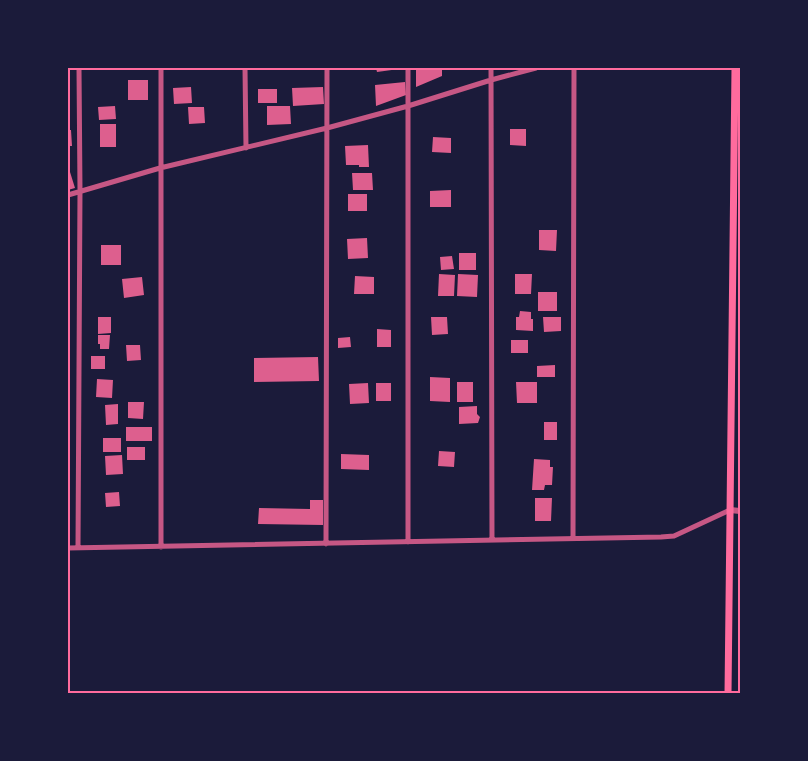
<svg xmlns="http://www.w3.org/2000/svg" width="808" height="761" font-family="'Source Serif 4',serif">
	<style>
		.building { fill: #dd5f8e }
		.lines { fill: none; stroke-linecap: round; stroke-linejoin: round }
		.minor { stroke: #c65784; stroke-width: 5 }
		.tertiary { stroke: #c65784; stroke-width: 6 }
		.secondary { stroke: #ff6b9d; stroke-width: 7 }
		.neatline { fill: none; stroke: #ff6b9d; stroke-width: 2 }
	</style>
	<rect width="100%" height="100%" fill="#1b1b3a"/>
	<path class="building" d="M376,68H399V69L377,72Z
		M416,68H442V76L416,87Z
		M128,80H148V100H128Z
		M405,82L406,95L376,106L375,85Z
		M191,87L192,103L174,104L173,88Z
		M323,87L324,104L293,106L292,88Z
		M258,89H277V103H258Z
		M115,106L116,119L99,120L98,107Z
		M267,106H290L291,124L267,125Z
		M188,107H204L205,123L189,124Z
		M100,124H116V147H100Z
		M510,129H526V146L510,145Z
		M68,130H71L72,146H68Z
		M433,137L451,138V153L432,152Z
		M368,145L369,167H359V165H346L345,146Z
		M70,172L75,188L68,190V173Z
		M352,173H372L373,190H353Z
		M451,190V207H430V191Z
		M348,194H367V211H348Z
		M539,230H557L556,251L539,250Z
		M367,238L368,258L348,259L347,239Z
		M101,245H121V265H101Z
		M459,253H476V270H459Z
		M452,256L454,269L441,270L440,257Z
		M439,274L455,275L454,296H438Z
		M458,274L478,275L477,297L457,296Z
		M515,274H532L531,294H515Z
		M355,276L374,277V294H354Z
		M142,277L144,295L124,298L122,279Z
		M538,292H557V311H538Z
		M520,311L531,312V319H533V331L516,330V317H519Z
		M98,317H111V333L98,334Z
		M431,317H447L448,334L432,335Z
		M543,317H561V331L544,332Z
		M377,329L391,330V347H377Z
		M98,335H110L109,349H100V344H98Z
		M350,337L351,347L338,348V338Z
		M511,340H528V353H511Z
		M126,345H140L141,360L127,361Z
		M91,356H105V369H91Z
		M318,357L319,381L254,382V358Z
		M555,365V377H537V366Z
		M430,377L450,378V402L430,401Z
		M97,379L113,380L112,398L96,397Z
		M457,382H473V402H457Z
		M516,382H537V403H517Z
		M368,383L369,403L350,404L349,384Z
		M376,383H391V401H376Z
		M128,402H144L143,419L128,418Z
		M118,404V424L106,425L105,405Z
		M477,406V414L480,417L478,423L459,424V407Z
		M544,422H557V440H544Z
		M126,427H152V441H126Z
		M103,438H121V452H103Z
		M127,447H145V460H127Z
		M439,451L455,452L454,467L438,466Z
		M341,454L369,455V470L341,469Z
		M122,455L123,474L106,475L105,456Z
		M534,459L550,460V467H553L552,485H545L544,490H532Z
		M119,492L120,506L106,507L105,493Z
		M535,498H552L551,521H535Z
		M310,500H323V525L258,524L259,508L310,509Z"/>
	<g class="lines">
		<path class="minor" d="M245,68L246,148
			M408,68V542
			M491,68L492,540
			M68,195L160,168L327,128L408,106L491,80L536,68
			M573,539L574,68
			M326,544L327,68
			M161,547V68
			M68,548L661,537L674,536L730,510
			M78,548L80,191L79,68"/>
		<path class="tertiary" d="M730,510L740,511"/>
		<path class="secondary" d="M728,694L735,68"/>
	</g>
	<rect width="808" height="761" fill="none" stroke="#1b1b3a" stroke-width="138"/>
	<rect x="69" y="69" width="670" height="623" class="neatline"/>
</svg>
